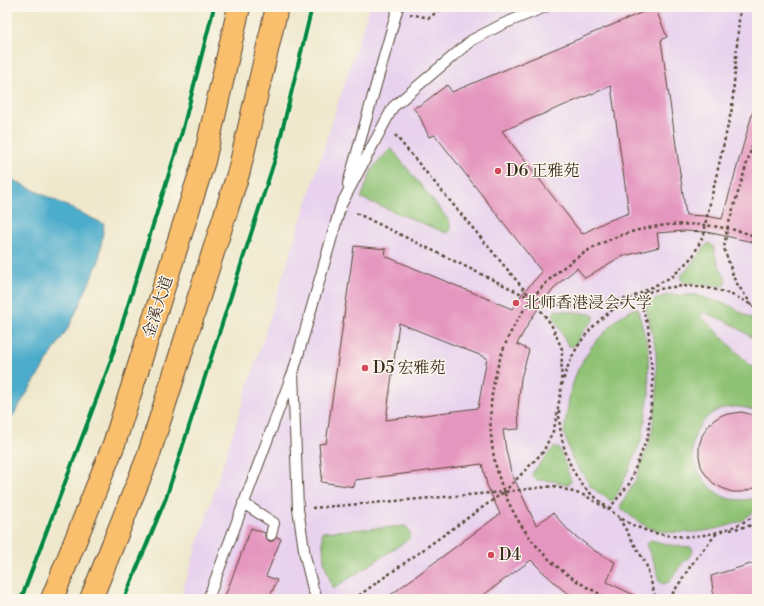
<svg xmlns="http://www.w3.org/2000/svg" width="764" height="606" font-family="'Libre Bodoni','Noto Serif SC',serif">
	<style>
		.built { fill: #e8d2ee }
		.green { fill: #8fc274; stroke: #657649 }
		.water { fill: #4caccb; stroke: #446b74 }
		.building { fill: #e596bf; fill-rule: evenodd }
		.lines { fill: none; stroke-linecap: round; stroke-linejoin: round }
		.lane-casing { stroke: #564638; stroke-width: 12 }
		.primary-casing { stroke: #564638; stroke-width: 24 }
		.path { stroke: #564638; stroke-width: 2.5; stroke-dasharray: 3 3; stroke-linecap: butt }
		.lane { stroke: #fff; stroke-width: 10 }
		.primary { stroke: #f9bf6d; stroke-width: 22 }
		.cycleway-casing { stroke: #fbf7ec; stroke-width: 6 }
		.cycleway { stroke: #00873e; stroke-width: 4 }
		.poi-dot { fill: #d1495b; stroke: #fbf7ec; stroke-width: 1.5 }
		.labels { text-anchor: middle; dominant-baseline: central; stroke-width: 3; stroke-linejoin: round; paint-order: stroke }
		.poi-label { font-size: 16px; fill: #3b2a1e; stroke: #fbf7ec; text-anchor: start }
		.street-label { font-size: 16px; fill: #3b2a1e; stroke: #fbf7ec }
	</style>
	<rect width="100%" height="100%" fill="#fbf7ec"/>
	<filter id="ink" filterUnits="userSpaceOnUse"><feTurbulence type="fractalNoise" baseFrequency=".025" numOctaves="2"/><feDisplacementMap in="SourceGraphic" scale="8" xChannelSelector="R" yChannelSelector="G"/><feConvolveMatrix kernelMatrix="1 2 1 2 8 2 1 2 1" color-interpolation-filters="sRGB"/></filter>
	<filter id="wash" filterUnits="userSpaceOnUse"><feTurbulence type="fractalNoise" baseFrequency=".012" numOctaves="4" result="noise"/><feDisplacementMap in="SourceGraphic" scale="16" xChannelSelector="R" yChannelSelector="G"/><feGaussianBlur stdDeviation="0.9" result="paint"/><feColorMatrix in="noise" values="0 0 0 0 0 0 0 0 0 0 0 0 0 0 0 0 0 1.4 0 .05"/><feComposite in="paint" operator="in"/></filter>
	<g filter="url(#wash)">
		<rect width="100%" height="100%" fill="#efe8cc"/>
		<path class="built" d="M369,7H757V599H180Z"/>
		<path class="green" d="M391,148L450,222V231L446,233L361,198L372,169Z
			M709,243L713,246L717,261L726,280L725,286C720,287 689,283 683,282L681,279V276L694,261L706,245Z
			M668,295H696L731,306L757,322V341L732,324L703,312L701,316L757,372V412C730,399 700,411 693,442C688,462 707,491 727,498C735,501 748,500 757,498V508C752,512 748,517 743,520C722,531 679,536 657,530C643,527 631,516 620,507L636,479L651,436L657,397L656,351L645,303Z
			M637,307L648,347L649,393L642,439L620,489L612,502L591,487L572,458L564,434L565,425L570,392L578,369L591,347L619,317Z
			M556,310L591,314L594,316V320L584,330L575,345L570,347C566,344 555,320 553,314Z
			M554,447L559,448L571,480L570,483L566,485L553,481L536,480L532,476L533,472Z
			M406,526L410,532L409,539L333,589L324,562L322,532Z
			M651,540L670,545L690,547L693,549L692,554L681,565L669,582L663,584L659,581L655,565L646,545L648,542Z"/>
		<path class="water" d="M7,177L104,224L99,261L71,323L7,425Z"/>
		<g id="blocks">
			<path class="building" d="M655,7L667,37L661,40L686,215L706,216L722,219L753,111L757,112V243L707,232L684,231L657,233L659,247L620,257L585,278L577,268L559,283L544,300L531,319L517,344L529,350L521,378L518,408L519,429L503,430L506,450L511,472L536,525L553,513L571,533L595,551L615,562L607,582L642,599H578L563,590L543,572L531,560L478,599H385L500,514L487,485L482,464L355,480L354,487L321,482L322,475L319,444L326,443L354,246L386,249L385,256L512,309L522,294L542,272L435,135L429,137L419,115L413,108L422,104L447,85L452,92ZM611,86L629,213L605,222L582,234L502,131ZM399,323L487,358L478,408L386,420Z
				M741,412L750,414L757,417V487L742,492H732L722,488L713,483L706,475L701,466L699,456V446L702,436L707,427L714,420L722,415Z
				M251,528L265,533V537L269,541H273L277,537L281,539L266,576L277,580L269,599H224Z
				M757,562V599H714L711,576Z"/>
		</g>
	</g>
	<g filter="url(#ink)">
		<use href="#blocks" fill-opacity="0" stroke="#564638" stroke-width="1"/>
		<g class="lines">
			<g class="lane-casing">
				<path id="lane" d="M348,184L398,7
					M243,503L274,523L271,535
					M208,599L291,377
					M317,599L313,589L305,556L298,509L293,373L341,205L393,107L472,40L503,24L545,7"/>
			</g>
			<g class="primary-casing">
				<path id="primary" d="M52,599L114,444L204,161L239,7
					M91,599L148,457L239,171L277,7"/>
			</g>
			<path class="path" d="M410,14L429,18L443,7
				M395,135L532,299L579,308L633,297L673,276L693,256L705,232V225L732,108L740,7
				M643,294C680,280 725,285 757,309
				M752,305L735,281L724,248L727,229L757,130
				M562,385C572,345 594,319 630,299
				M559,410C559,437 567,466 584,487C589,493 597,498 602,503C612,512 623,521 635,526C674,544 722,538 757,514
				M312,508L504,492L543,452L554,429L561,391L562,349L551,324L532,299L354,212
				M609,509L629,484L648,436L653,383L648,326L642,307L633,297
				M619,518L646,564L656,599
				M730,530L757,524
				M354,599L504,492L554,486L586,496L609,510
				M610,599C589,589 568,577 551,561C467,482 471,345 559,271C590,245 627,229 667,225C696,223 730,226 757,237
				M669,599L694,561L717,533"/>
			<use href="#lane" class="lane"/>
			<use href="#primary" class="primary"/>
			<g class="cycleway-casing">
				<path id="cycleway" d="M21,599L109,366L182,132L214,7
					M124,599L166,498L276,156L312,7"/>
			</g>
			<use href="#cycleway" class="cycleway"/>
		</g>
	</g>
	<g class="poi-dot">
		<circle cx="498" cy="171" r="4"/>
		<circle cx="516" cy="303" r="4"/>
		<circle cx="365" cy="368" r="4"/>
		<circle cx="491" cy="555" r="4"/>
	</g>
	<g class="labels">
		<g class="poi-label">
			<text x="506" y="171">D6 正雅苑</text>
			<text x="524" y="303">北师香港浸会大学</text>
			<text x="373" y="368">D5 宏雅苑</text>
			<text x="499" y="555">D4</text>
		</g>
		<g class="street-label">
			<text transform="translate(158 307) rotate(-72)">金溪大道</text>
		</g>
	</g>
	<rect width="764" height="606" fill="none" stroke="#fbf7ec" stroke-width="24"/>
</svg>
